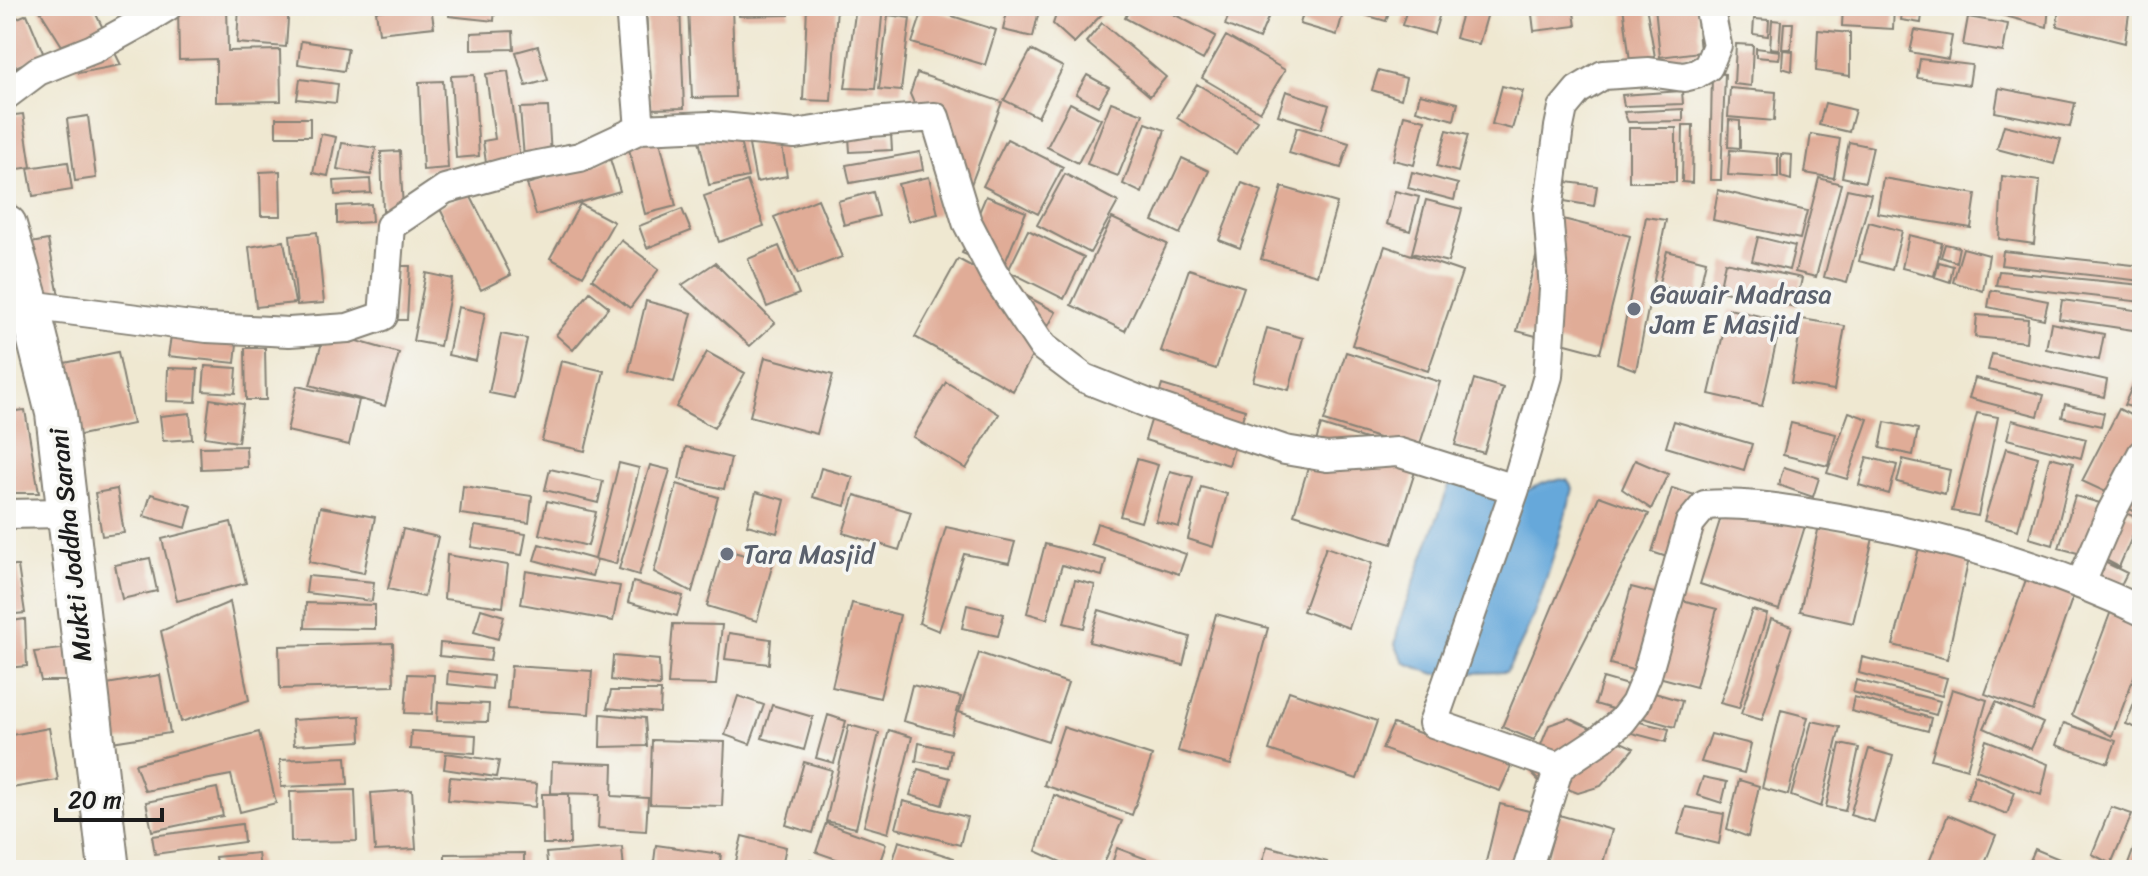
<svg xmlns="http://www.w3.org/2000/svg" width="2148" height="876" font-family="Sriracha,sans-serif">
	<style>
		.water { fill: #66a8da; stroke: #41627b; stroke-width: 2 }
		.building { fill: #e0ac97 }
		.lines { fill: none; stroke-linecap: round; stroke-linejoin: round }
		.street-casing { stroke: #868276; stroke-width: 32 }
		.secondary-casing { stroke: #868276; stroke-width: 44 }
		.street { stroke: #fff; stroke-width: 28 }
		.secondary { stroke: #fff; stroke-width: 40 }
		.worship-dot { fill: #6b7280; stroke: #f6f6f2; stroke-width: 3 }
		.labels { text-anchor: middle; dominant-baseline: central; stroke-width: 7; stroke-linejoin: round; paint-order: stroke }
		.worship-label { font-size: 26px; fill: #5b616d; stroke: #f6f6f2; text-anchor: start }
		.street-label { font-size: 26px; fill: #1c1c1c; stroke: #f6f6f2 }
	</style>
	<rect width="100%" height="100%" fill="#f6f6f2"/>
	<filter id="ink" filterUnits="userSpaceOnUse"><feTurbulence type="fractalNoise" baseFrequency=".0125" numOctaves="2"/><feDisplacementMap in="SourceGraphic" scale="16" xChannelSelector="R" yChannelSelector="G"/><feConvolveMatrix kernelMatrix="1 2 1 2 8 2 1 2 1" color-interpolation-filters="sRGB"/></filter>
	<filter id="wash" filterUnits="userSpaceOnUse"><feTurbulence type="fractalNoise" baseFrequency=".006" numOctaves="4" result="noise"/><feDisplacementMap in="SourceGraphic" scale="32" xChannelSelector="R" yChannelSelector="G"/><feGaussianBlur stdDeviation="1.8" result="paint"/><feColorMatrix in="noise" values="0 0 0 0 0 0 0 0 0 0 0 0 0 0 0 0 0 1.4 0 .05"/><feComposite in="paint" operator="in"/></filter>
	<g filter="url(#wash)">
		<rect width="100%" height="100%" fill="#efe8d1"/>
		<path class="water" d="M1457,464L1511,497C1530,491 1547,477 1567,480L1573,489C1555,551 1539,616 1506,672L1435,674L1405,663L1395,645L1399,623Z"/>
		<g id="blocks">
			<path class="building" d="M37,6H92L121,65L79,73Z
				M178,6H227L228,51L280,50L281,101L216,102V59L179,60Z
				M239,6H289L286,47L237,43Z
				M420,6H431L434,27L379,33L376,11Z
				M450,6H495L494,21L449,16Z
				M646,6H680L684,108L651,109Z
				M688,6H732L735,97L692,98Z
				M739,6H789V15L739,16Z
				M807,6H837L831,101L803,100Z
				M856,6H883L875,89L845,88Z
				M1008,6H1040L1033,37L1003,30Z
				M1059,6H1110L1074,43L1053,24Z
				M1131,6H1158L1216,36L1203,60L1125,18Z
				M1232,6H1273L1259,39L1225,25Z
				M1305,6H1345L1337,35L1300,24Z
				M1368,6H1391L1386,21L1365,15Z
				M1408,6H1442L1434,34L1402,25Z
				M1464,6H1490L1479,44L1455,38Z
				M1531,6H1573L1576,26L1534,31Z
				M1623,6H1646L1655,57L1630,61Z
				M1655,6H1696L1700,52L1660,57Z
				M1843,6H1894L1893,29L1842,26Z
				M1903,6H1923L1921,23L1901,20Z
				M1992,6H2049L2047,27L1990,12Z
				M2059,6H2130L2125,43L2057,26Z
				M924,7L996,30L985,65L912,43Z
				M27,14L44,55L6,71V23Z
				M888,15L910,18L901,91L879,89Z
				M1968,17L2008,24L2003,52L1963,45Z
				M1754,19L1769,20L1768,36L1753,34Z
				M1772,20L1781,21L1779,49L1770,48Z
				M1102,23L1166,77L1150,96L1086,42Z
				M1784,23H1793L1791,49H1782Z
				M1818,30L1850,33V76L1816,71Z
				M1915,30L1952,36L1948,59L1910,52Z
				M513,31L514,49L471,50V33Z
				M1226,36L1285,70L1260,112L1202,78Z
				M301,41L348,48L344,71L298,64Z
				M1736,44L1753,45L1751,86L1734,84Z
				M538,46L548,80L526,86L516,52Z
				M1756,48L1780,51L1779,59L1756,57Z
				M1031,50L1063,67L1038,117L1004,100Z
				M1783,50L1793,51L1792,71L1782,68Z
				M1920,59L1972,65L1969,85L1917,78Z
				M508,71L520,159L486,163L483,141L495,139L486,74Z
				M1378,71L1406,78L1401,99L1372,90Z
				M917,73L1002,102L961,211L910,94Z
				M1712,73L1725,74L1721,180H1710Z
				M474,75L479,156L456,158L451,76Z
				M1087,75L1109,87L1098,106L1076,94Z
				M300,79L338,84L336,103L297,99Z
				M443,81L448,168L423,170L419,82Z
				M1197,84L1257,120L1236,154L1177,118Z
				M1502,86L1523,91L1512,129L1492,124Z
				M1730,88L1776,92L1774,121L1728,117Z
				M1999,88L2075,103L2070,127L1995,112Z
				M1286,91L1329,105L1321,129L1278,115Z
				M1682,91L1683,104L1624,106L1622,95Z
				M1420,94L1458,103L1454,120L1416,110Z
				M1111,102L1143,114L1118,176L1087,164Z
				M1070,103L1101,119L1078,163L1047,147Z
				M1825,103L1855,110L1849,132L1819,125Z
				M548,107L551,156L524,158L520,108Z
				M1683,109V121L1628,122L1624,112Z
				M23,114L31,167L6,171V116Z
				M1404,115L1425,120L1414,165L1393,160Z
				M88,116L96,178L75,181L67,119Z
				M276,118H310V136H276Z
				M1729,120L1740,121V148L1728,147Z
				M736,123L748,177L709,185L697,131Z
				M1146,123L1165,130L1142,193L1123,184Z
				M1683,125H1693L1692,183L1682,182Z
				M2004,125L2061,139L2054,164L1997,149Z
				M1297,127L1349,143L1341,168L1289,153Z
				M1629,128H1676V182H1629Z
				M1447,130L1468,135L1458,172L1437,166Z
				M321,134L336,137L328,176L313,173Z
				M891,134L892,150L850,152L849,137Z
				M1811,134L1840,139L1834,178L1805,173Z
				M659,137L676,206L645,214L628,145Z
				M1007,139L1063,167L1038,214L983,186Z
				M781,140L787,176L756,182L749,145Z
				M1849,142L1873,147L1865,182L1842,177Z
				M342,143L376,148L371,175L337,169Z
				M1730,150L1778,154V178L1728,175Z
				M400,151L403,211H383L381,152Z
				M920,152L923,170L850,183L846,165Z
				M1781,154L1792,155L1791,180L1781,177Z
				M1182,158L1209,171L1180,234L1153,221Z
				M610,159L620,191L536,215L527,184Z
				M68,162L72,190L33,196L28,168Z
				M280,171L281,216H261L260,172Z
				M1412,172L1458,184L1454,200L1408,188Z
				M1065,174L1118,202L1090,253L1037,225Z
				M2002,176L2040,181L2034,244L1999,239Z
				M929,177L938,214L908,221L898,184Z
				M1819,178L1841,184L1816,277L1795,272Z
				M1883,178L1976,194L1971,228L1877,213Z
				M370,179L371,193L335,195L334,181Z
				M747,181L764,226L719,242L704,196Z
				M1567,182L1597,186L1594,206L1564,201Z
				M1242,183L1262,191L1240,248L1219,240Z
				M1282,187L1337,203L1317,275L1261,259Z
				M1847,189L1871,194L1847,283L1824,277Z
				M1718,190L1807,211L1800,239L1713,220Z
				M1395,191L1419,197L1410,231L1387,224Z
				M873,192L879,216L844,225L838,201Z
				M469,193L511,275L481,290L439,207Z
				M986,196L1026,212L1002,270L962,253Z
				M818,199L842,257L798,274L774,217Z
				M1426,200L1462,209L1448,262L1412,253Z
				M371,204L372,222L337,224V206Z
				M580,204L614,222L583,276L550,258Z
				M682,209L691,231L647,248L639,226Z
				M1547,215L1630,236L1600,353L1517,331Z
				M1646,217L1666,220L1636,370L1617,363Z
				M1112,218L1167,244L1125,331L1071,305Z
				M1869,222L1902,231L1892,270L1859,261Z
				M1028,230L1084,257L1064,299L1008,271Z
				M317,232L324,303L297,305L290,235Z
				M1909,235L1942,243L1934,276L1902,268Z
				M1758,237L1795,246L1789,270L1752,261Z
				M48,240L59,296L35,300L25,244Z
				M621,240L659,269L630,308L592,279Z
				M284,241L295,303L256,307L249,247Z
				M1945,244L1959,247L1956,262L1941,257Z
				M779,246L799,294L767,307L748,259Z
				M1385,246L1462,272L1428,371L1352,345Z
				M1963,248L1989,255L1983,291L1953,282Z
				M1667,251L1706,261L1698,296L1658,286Z
				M2003,251L2142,266V281L2001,265Z
				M958,259L1056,312L1013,391L915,337Z
				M1725,262L1802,278L1796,307L1719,291Z
				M1939,262L1953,266L1950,282L1935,277Z
				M715,263L775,323L750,346L682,285Z
				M397,266H410L407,320H395Z
				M1189,269L1244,287L1216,369L1161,351Z
				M1999,271L2142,285V302L1996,285Z
				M426,273L453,279L440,346L413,341Z
				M1991,290L2048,301L2044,319L1988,307Z
				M590,292L609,307L573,350L556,335Z
				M2062,300L2142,311L2140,331L2059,319Z
				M646,301L692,313L674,382L629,371Z
				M458,307L485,313L476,361L448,355Z
				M1729,309L1781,321L1762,406L1709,394Z
				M1977,315L2028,319L2026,342L1975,337Z
				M1802,319L1845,326L1834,390L1791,383Z
				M2051,323L2104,334L2099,360L2046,349Z
				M1267,328L1303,338L1289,390L1253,381Z
				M325,332L399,353L385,406L310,385Z
				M501,334L527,339L514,398L489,393Z
				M171,336L237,343L235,363L168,356Z
				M245,348H265L266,400H246Z
				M118,352L133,424L71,437L55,365Z
				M707,352L745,373L714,428L676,407Z
				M1346,352L1440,382L1418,450L1324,421Z
				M1992,354L2107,380L2104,397L1988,370Z
				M765,357L833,375L817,434L750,416Z
				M561,361L604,371L585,451L542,441Z
				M205,366L237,368L235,393L203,391Z
				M168,368L198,369L196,402L167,401Z
				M2139,371L2142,372V410L2124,405Z
				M1975,378L2044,395L2038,416L1969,398Z
				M1474,379L1503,388L1484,453L1455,445Z
				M946,382L999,414L966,469L913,437Z
				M1162,385L1245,410L1229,465L1145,440Z
				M297,386L359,400L349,445L287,431Z
				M210,399L243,404L238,442L205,437Z
				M2065,404L2104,413L2101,426L2062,417Z
				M2119,409L2142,421V430L2110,494L2082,481Z
				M25,410L39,493H6V412Z
				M1849,412L1868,419L1847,479L1827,473Z
				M190,413L192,439L163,441L160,416Z
				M1977,413L1998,417L1978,516L1952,511Z
				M2012,420L2086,439L2081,458L2007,439Z
				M1674,421L1752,444L1744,470L1666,447Z
				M1885,422L1918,429L1913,455L1880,448Z
				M1791,423L1836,434L1828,466L1783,455Z
				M1321,425L1420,456L1392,544L1294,514Z
				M246,446L247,467L201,469L200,447Z
				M686,447L731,458L724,489L679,479Z
				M2006,448L2038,457L2018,530L1984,521Z
				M1867,457L1897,465L1889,494L1859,485Z
				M2050,457L2073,463L2053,545L2029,538Z
				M1137,459L1158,465L1141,522L1120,516Z
				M1903,459L1950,470L1945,494L1897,482Z
				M1635,460L1668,474L1651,509L1622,489Z
				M619,463L639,468L616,564L595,559Z
				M650,465L670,470L639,575L619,569Z
				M1784,467L1819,478L1813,497L1778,485Z
				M821,468L853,477L845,506L813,497Z
				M550,469L603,481L598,503L545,490Z
				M1170,471L1193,477L1179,527L1156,521Z
				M2142,472V515L2125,507Z
				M677,484L718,497L692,592L654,572Z
				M463,486L532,496L529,523L460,514Z
				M1201,487L1227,494L1213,547L1188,539Z
				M1672,488L1711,500L1691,565L1652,552Z
				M117,489L124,533L102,536L95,493Z
				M756,492L785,500L777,533L747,525Z
				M151,494L192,506L186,528L144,516Z
				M855,495L911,512L899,550L843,533Z
				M1599,496L1649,514L1534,740L1502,727Z
				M2075,496L2100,503L2085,555L2059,548Z
				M1727,498L1806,523L1779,610L1700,584Z
				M547,501L596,512L588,546L539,534Z
				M320,507L375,517L364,573L309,562Z
				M2121,511L2140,519L2119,567L2102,558Z
				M231,522L246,583L177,601L162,539Z
				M1097,523L1186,554L1179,574L1091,544Z
				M475,526L526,534L522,555L471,547Z
				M1819,526L1873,538L1853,623L1800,611Z
				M946,527L1015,542L1009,563L964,554L939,631L919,623Z
				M403,529L438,537L424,597L388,589Z
				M1921,541L1970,554L1947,659L1893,645Z
				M539,544L597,560L592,576L534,560Z
				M1045,544L1106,560L1102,576L1062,565L1047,619L1027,613Z
				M1326,547L1372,563L1349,628L1303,611Z
				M723,549L773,563L757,621L707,606Z
				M447,555L508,565L503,607L444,599Z
				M150,558L157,591L122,599L115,565Z
				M2096,558L2127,573L2119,589L2089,574Z
				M6,566H18L25,613L6,615Z
				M526,571L620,586L613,621L521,604Z
				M2028,574L2075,590L2033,711L1985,694Z
				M308,576L374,582L372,601L306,593Z
				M1075,580L1095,585L1084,628L1064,623Z
				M633,582L683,596L677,616L628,602Z
				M1631,587L1717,609L1696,687L1610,664Z
				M230,602L249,700L181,722L161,631Z
				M306,603L375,605V629L305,628Z
				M852,603L900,615L880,698L832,687Z
				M967,605L1004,614L998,636L962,628Z
				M481,609L504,616L498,639L474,632Z
				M1099,610L1190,637L1183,665L1089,642Z
				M1752,610L1767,614L1739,708L1720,703Z
				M2111,611L2142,624V655L2112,736L2072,715Z
				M1216,614L1268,628L1231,765L1178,751Z
				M25,619L27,666L6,668V622Z
				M1771,619L1792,626L1762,720L1741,714Z
				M673,624L722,625L716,685L668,684Z
				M729,633L771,639L769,664L725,659Z
				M393,643L394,686L280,689L279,646Z
				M440,643L492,648L490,661L439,656Z
				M80,647L85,681H41L34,652Z
				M979,653L1068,683L1048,741L959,712Z
				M613,656L659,660L660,686L611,680Z
				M1862,657L1947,678L1942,696L1859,673Z
				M511,666L592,671L589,714L508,709Z
				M448,671L493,676L492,689L447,684Z
				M408,674L434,675L432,714L405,713Z
				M160,675L170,733L105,743L95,686Z
				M1603,678L1682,701L1675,727L1595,704Z
				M1856,680L1940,701L1936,715L1853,692Z
				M2142,684V730L2126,724Z
				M912,685L961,697L951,734L903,721Z
				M1952,689L1987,700L1967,769L1931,759Z
				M611,691H661L660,713L607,708Z
				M1289,691L1377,721L1357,779L1269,750Z
				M738,696L764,705L750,744L725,735Z
				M1854,697L1931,718L1928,731L1851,711Z
				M438,702L489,704L488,722L437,721Z
				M1996,702L2043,723L2031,749L1984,728Z
				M772,705L813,717L804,750L762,738Z
				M1781,710L1808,717L1788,795L1762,788Z
				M601,714L645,718L647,746L600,747Z
				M828,715L846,721L834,763L816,758Z
				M360,716L361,741L294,745L292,720Z
				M1569,718L1634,748L1601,786L1578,793L1565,788L1542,784L1530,772L1549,725Z
				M1635,721L1669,729L1666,742L1632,733Z
				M1812,721L1840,727L1821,807L1791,796Z
				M2064,723L2116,741L2108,763L2056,745Z
				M1393,724L1512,764L1500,791L1382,749Z
				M849,725L879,733L856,828L826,821Z
				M1063,727L1152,756L1132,815L1044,785Z
				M49,728L58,780L6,789V736Z
				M889,730L912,737L888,833L864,826Z
				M411,731L476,735L475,753L410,749Z
				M259,732L276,803L240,812L231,775L145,791L135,764Z
				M1711,734L1751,744L1744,773L1701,762Z
				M652,740L725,742L722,806L650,804Z
				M1986,740L2048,764L2041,795L1976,770Z
				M919,743L951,750L948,767L916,761Z
				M1840,744L1859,748L1845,811L1826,807Z
				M1869,749L1893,756L1874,822L1850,815Z
				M446,753L499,761L496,777L444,769Z
				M346,757L348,784L281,787L280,760Z
				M552,762L613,764L612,796L648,798L646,831L598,828L600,794L551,793Z
				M804,762L832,770L813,833L786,825Z
				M918,769L950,778L942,805L910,795Z
				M1975,775L2015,792L2007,814L1967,799Z
				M450,777L537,784L535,807L448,800Z
				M1703,777L1727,782L1722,803L1697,795Z
				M1739,780L1759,786L1748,837L1727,829Z
				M217,788L223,816L152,831L146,802Z
				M355,790L357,841L291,842L290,792Z
				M412,790L416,849L375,851L371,793Z
				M542,794H569L570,844H543Z
				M1054,795L1122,821L1101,870H1079L1036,851Z
				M903,801L967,817L960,845L896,828Z
				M1500,804L1529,811L1514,870H1484Z
				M1686,807L1724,814L1719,844L1678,834Z
				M2111,807L2132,814L2111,864L2092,854Z
				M1559,815L1612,830L1601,870H1544Z
				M1948,815L1996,835L1982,870H1926Z
				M826,823L886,844L877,870H868L816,852Z
				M242,824L244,842L155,854L152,836Z
				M2142,826V870H2126Z
				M742,836L786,847L781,870H734Z
				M899,841L954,858V870H912L892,864Z
				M656,845L721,854L719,870H653Z
				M1267,846L1327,862L1325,870H1272L1261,867Z
				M622,847L624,870H548L546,853Z
				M1117,848L1168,867L1167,870H1110Z
				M2035,849L2086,870H2026Z
				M258,853L260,870H217L215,857Z
				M524,853V870H445V854Z
				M810,860L842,869V870H807Z"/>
		</g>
	</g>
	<g filter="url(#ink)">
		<use href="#blocks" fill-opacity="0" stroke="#868276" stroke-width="2"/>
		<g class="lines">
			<g class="street-casing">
				<path id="street" d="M630,6L640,129L710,126L795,134L871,122L935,117L967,222L993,272L1043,347L1084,378L1152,405L1285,450L1327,457L1397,452L1515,489
					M6,95L38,71L93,49L140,23L168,6
					M29,305L207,328L289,332L348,328L383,316L390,226L445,189L522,168L580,157L640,129
					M6,514L66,513
					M2081,583L2111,513L2142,454
					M1559,767L1601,739L1622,721L1635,704L1647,675L1690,523L1705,505C1745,502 1782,509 1821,515C1931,533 2041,563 2142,611
					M1527,870L1559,767L1433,723L1515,489L1548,376L1554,289L1548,211L1559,127L1563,108L1578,90L1603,75L1649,72L1684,77L1696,74L1708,67L1717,45L1709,6"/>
			</g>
			<g class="secondary-casing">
				<path id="secondary" d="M6,225L29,305L56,413L109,870"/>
			</g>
			<use href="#street" class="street"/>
			<use href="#secondary" class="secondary"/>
		</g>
	</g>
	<g class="worship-dot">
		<circle cx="1634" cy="309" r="8"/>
		<circle cx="727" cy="554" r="8"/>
	</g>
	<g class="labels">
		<g class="worship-label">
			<text x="1650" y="294">Gawair Madrasa<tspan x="1650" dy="30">Jam E Masjid</tspan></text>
			<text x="743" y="554">Tara Masjid</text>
		</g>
		<g class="street-label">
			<text transform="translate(70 545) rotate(-96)">Mukti Joddha Sarani</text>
		</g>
	</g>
	<rect width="2148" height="876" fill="none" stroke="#f6f6f2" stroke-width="32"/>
	<path d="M56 808v12h106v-12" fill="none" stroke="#1c1c1c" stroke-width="4"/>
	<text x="68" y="808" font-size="24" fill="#1c1c1c" stroke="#f6f6f2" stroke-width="6" paint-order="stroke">20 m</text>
</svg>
